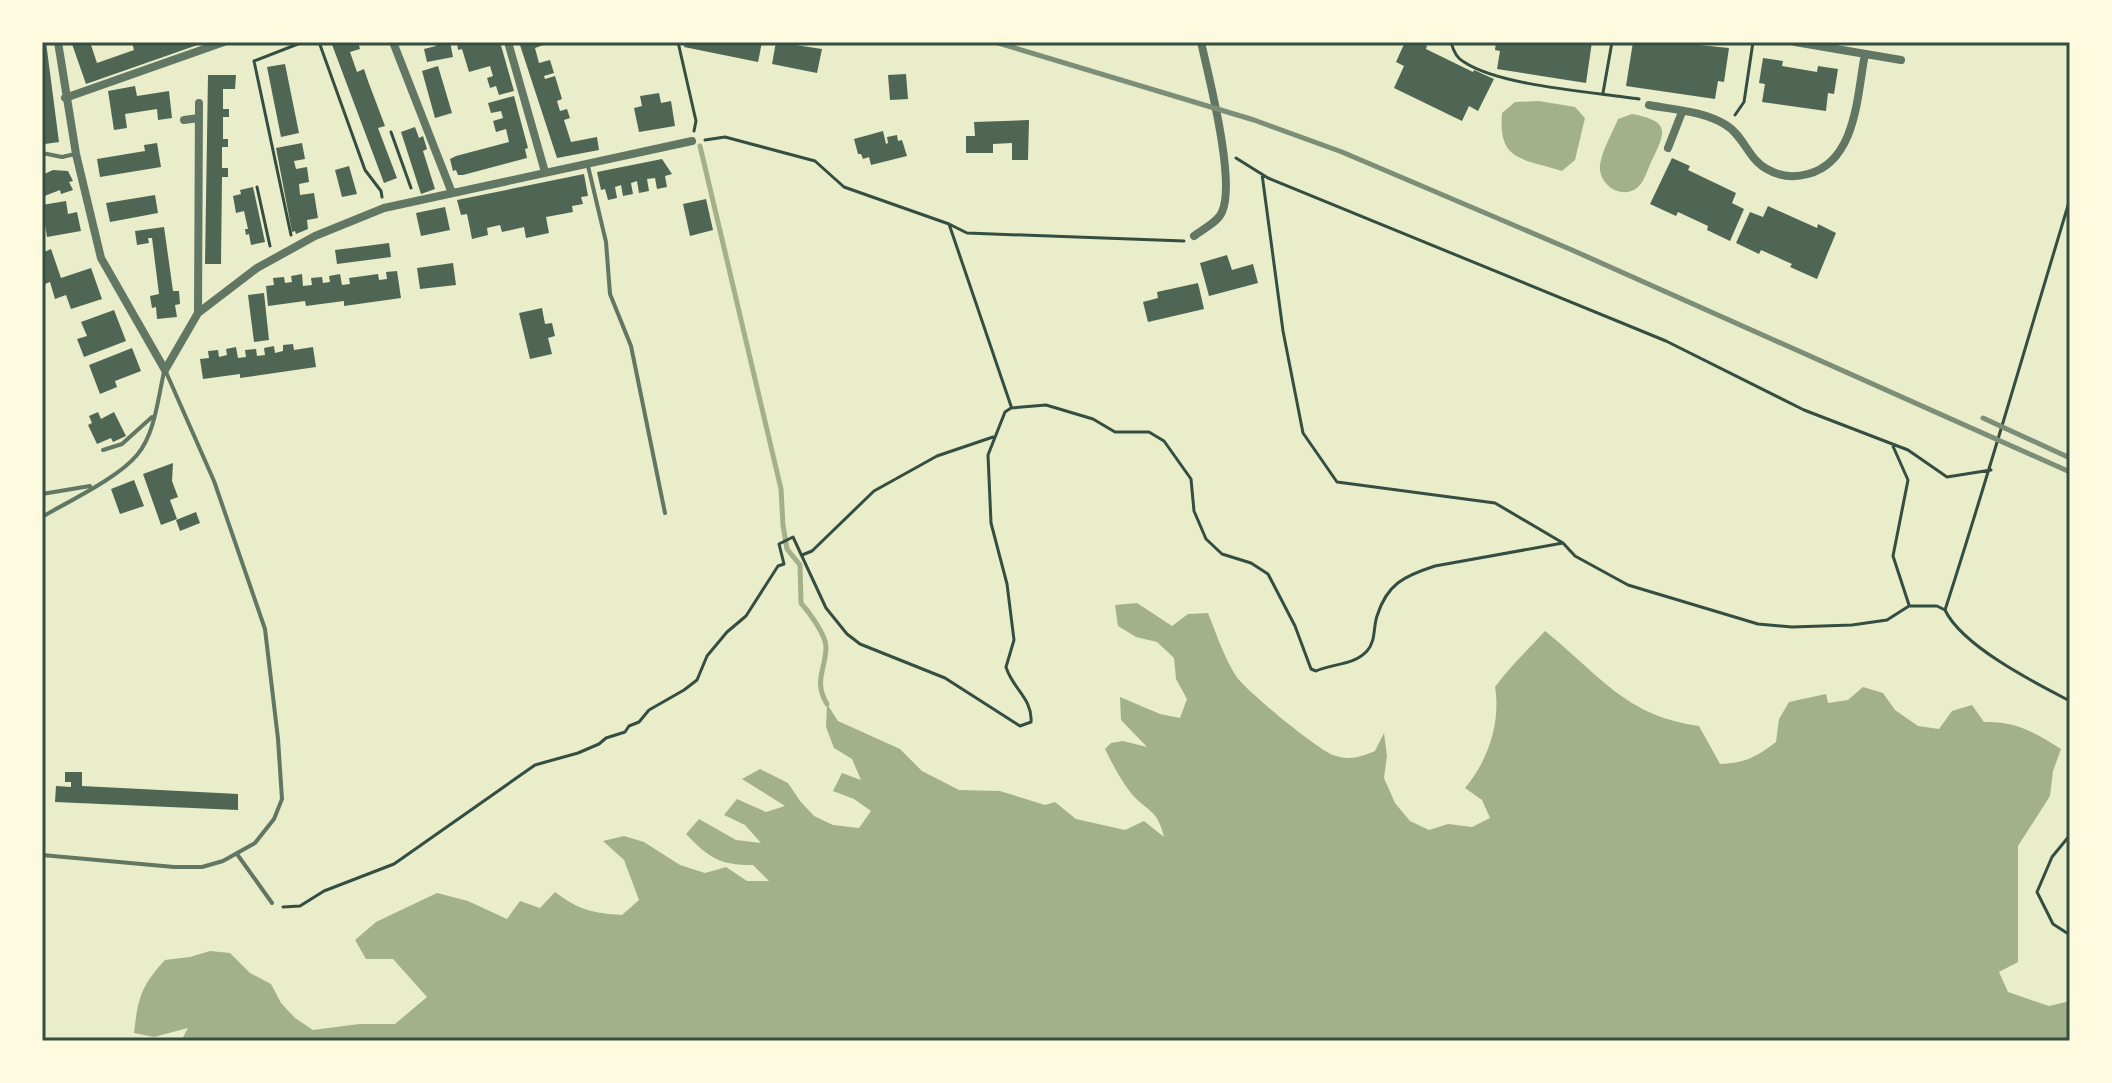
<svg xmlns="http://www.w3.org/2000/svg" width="2112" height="1083" font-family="Figtree,sans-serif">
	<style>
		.water { fill: #a3b18a }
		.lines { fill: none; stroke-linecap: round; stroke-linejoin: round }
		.stream { stroke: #a3b18a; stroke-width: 5 }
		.building { fill: #4f6655 }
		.path { stroke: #344e41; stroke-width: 3 }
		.service { stroke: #617663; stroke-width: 4 }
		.minor { stroke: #617663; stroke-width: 8 }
		.rail { stroke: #7c8e77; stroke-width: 5 }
		.neatline { fill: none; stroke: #344e41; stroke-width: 3 }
	</style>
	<rect width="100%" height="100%" fill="#e9edc9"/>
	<path class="water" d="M1539,101L1575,107L1585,118L1575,160L1562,171C1522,158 1498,162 1502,113L1515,102Z
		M1632,114C1669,121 1667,130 1652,160C1648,168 1645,181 1638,187C1622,201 1598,185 1600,165C1602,150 1613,132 1618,119Z
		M1137,603L1172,626L1188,614L1208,613C1216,633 1224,657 1236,676C1246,691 1316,748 1333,755C1349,761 1360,757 1375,751L1384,733L1387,756L1384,778L1395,803L1410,821L1429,830L1448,824L1472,827L1490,818L1482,800L1465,788C1488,761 1501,722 1495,687C1510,666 1528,650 1545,631C1599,674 1625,716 1699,726L1720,764C1746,763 1756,757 1776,742L1779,719L1789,702L1826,694L1828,703L1848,700L1863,687L1883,693L1895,710L1918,726L1939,729L1952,711L1972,705L1984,722C2016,721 2034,732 2061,749L2053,771L2050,796L2018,846V962L1999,972L2008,992L2049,1006L2070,1001V1041H181L188,1028L154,1037L134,1033C138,998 141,986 165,960L190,957L210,951L230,953L250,973L271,984L281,1003L295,1018L313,1030L359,1024H395L427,997L393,959H366L355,940L376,922L437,893L468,901L507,919L520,901L540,908L555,892C579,910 592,913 622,915L639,900L624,860L603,841L624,836L644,842L680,865L705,873L726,867L747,881H769L753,865C719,865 709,858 686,834L699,819L736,840L761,843L745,825L724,815L737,799L766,812L785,806L742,779L760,769L788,783L800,801L814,816L833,825L859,828L871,811L854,799L833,791L842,773L861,780L852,759L834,748L826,727L827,704L838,721L900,749L922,771L959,790L1000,791L1045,805L1055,802L1076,819L1125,830L1144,821L1164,837C1157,808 1148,813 1131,793C1120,779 1113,765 1105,749L1111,743L1123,741L1147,747L1121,720L1120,697L1160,714L1180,718L1187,699L1176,679L1174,658L1157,642L1136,637L1118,626L1115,605Z"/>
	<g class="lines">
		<path class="stream" d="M700,146L781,489L783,525L787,549L800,565L801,603C809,612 826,635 826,647C826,669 813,681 827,704"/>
	</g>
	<path class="building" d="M42,42H46L59,142L45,144L42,133Z
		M77,42H90L97,63L134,50L132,42H206L86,84L72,44Z
		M331,42H358L360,49L350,52L357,72L364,69L368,81L385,126L378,128L397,178L384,183Z
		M435,42H450L453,57L427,62L424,49L436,46Z
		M457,42H479L480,45L483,42H500L514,91L499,95L496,86L490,88L487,78L493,76L490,66L469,72L462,49L458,50Z
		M519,42H552L535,48L539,63L550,60L554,73L544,76L545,79L555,76L562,99L557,101L560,111L567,109L570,118L564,120L571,142L597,137L599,150L557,158Z
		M685,42H762L758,62L684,47Z
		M776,42L822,49L817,73L772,64Z
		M1405,42H1419L1427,46L1426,49L1473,72L1474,70L1494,79L1478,111L1469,106L1462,121L1394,88L1404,66L1396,62Z
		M1496,42H1592L1586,83L1497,69L1500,51L1495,50Z
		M1633,42H1670L1729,48L1724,82L1718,81L1715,99L1626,86Z
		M1763,58L1783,61L1782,66L1817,72L1818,66L1838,69L1834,94L1828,93L1826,111L1762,102L1765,84L1759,83Z
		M285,64L299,133L281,137L267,67Z
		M438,66L452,113L435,118L422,71Z
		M906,74L908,99L890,100L888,75Z
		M208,75H236L235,89H223V109H229V117H223V139H228V147H222V168H228V177H222L221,264H205Z
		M135,86L137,96L169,91L172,118L158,120L157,109L125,114L127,128L114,130L108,91Z
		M659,93L661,103L671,101L675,126L639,132L634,108L642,106L640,96Z
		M514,96L528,148L525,149L527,158L463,175H458L456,170L453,171L450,159L456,156L509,142L506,129L496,132L493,121L503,118L501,111L491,113L488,103Z
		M1029,120L1028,160H1012V143L993,144V153H966V136H975L974,122Z
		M415,127L419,138L423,136L427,149L423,151L435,189L421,194L401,132Z
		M883,131L886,144L888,143L887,137L897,135L898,141L902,140L907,156L871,165L869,157L863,159L861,154H858L854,139Z
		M157,143L161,167L100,177L97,159L145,151L144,145Z
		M302,143L305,159L294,161L296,169L307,167L309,182L299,184L300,195L314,193L318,218L307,220L308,229L296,234L295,231L292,232L276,148Z
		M1672,158L1690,166L1688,170L1736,193L1732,203L1744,209L1730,241L1707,230L1708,226L1678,212L1676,216L1650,204Z
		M662,159L672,174L665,176L667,187L657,189L655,178L647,179L649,191L639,193L637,181L631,183L633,194L623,196L621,185L615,187L617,198L608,200L605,189L601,190L597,172Z
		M349,166L357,194L342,197L335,170Z
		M53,170L68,171L73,181L69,182L73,190L61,194L60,190L42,197V175Z
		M584,174L588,196L581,197L583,204L572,206L573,212L546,217L549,233L526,238L524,227L502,232L500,225L487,228L488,235L472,239L467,214L461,215L457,200Z
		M253,187L265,242L251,245L249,234L246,235L245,229H248L244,211L236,213L233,196L241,194L240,190Z
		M155,195L158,213L110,222L106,203Z
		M706,199L713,230L690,236L683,204Z
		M66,201L68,214L77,212L81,231L47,237L42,205Z
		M1768,206L1817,228L1818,224L1836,233L1817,279L1790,267L1792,264L1761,250L1759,254L1736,243L1750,212L1763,217Z
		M445,207L450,230L421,236L416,213Z
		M164,227L173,291H179L180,304L175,305L177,317L157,319L156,307L152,308L150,296L159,294L152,238H148L149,243L137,245L135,231Z
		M389,243L391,257L337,264L335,250Z
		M51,249L61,278L91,268L102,299L71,309L66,295L55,299L50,282L45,284L42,274V253Z
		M1227,255L1232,270L1253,264L1258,283L1209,296L1200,263Z
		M453,263L456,285L420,289L417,268Z
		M397,271L401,298L344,306V301L306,306L305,301L268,306L266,286L274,285L273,278L284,277L285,283L292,282L291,276L302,274L303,286L312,285L311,278L322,277L323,283L330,282L329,276L340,274L342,285L350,284L349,278L378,274L379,280L387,279L386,272Z
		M1198,283L1204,309L1148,322L1143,302L1158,298L1157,292Z
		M264,293L269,340L254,342L248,295Z
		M542,308L545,324L552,323L555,336L548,338L552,354L530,359L519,313Z
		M114,310L126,341L84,357L77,339L87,336L81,322Z
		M293,344L294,350L313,347L316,367L240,378V374L203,379L200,359L209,358L208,351L218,350L219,357L227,355L226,349L236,347L238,358L246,357L245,350L256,349L257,356L265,355L264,348L274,346L275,353L283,351V345Z
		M132,348L141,371L115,381L117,387L100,394L89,365Z
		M98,412L101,419L114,412L126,436L113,442L111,438L97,444L88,425L92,423L89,416Z
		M173,463L172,481L178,497L170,500L177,519L161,525L143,474Z
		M134,480L144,506L120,514L111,489Z
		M196,512L200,523L180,531L176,520Z
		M65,772H82V786L238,794V810L55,802L56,786L71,787V782H65Z"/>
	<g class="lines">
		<path class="path" d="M319,42L365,170L381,191L382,197
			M678,42L696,121L694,131
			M1451,42C1453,50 1456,58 1464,62C1500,86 1593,92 1639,99
			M1603,93L1612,42
			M1735,115L1744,102L1753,42
			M391,132L411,188
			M705,140L725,137L815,161L844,187L949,224L967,233L1184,241
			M1236,158L1268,178L1666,341L1804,410L1908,450L1947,477L1991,470
			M1262,174L1283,331L1303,433L1337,482L1495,503L1563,543
			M257,187L270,246
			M2070,199C2028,337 1989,474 1945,610C1962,646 2035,683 2070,701
			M949,224L1011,406
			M291,235L254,61L303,42
			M1892,444L1908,480L1893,556L1909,605
			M802,555L812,551L874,491L937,456L993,437
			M2070,835L2052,857L2037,892L2053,924L2070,935
			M283,907L300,906L324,891L394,864L535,765L578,753L599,744L606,738L625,732L629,726L639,722L649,710L684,690L697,680L707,656L727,632L746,616L778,566L784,564L779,544L793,537L826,608L847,634L860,644L945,678L1020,726L1031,722C1033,699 1012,688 1006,667L1014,640L1007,584L991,523L988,455L1005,412L1011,408L1046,405L1093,419L1115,432H1149L1164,441L1191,479L1194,511L1206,539L1222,554L1251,563L1268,574L1295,626L1311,669L1316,671C1333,663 1353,666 1367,651C1376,641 1373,628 1377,616C1387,584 1404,576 1435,566L1563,543L1575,556L1628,585L1758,624L1792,627L1852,625L1887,620L1909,606H1937L1945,610"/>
		<path class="service" d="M42,153L62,157L75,154
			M588,166L606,242L610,294L631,346L665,513
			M103,450L122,444L152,417
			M42,494L90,486
			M42,517C69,501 118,478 137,455C155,434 158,398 164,372
			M237,854L272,903
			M42,855L174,867H202L223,861L255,843L274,819L282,799L278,739L265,629L214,481L166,372"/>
		<path class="minor" d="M58,42L76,154L101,258L165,370
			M393,42L452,193
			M508,42L545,172
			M1795,42L1901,60
			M65,98L224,42
			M1649,105C1675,110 1703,111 1726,125C1744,136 1748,159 1767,169C1780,177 1794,178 1808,174C1857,161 1857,94 1865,54
			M184,120L199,118
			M1668,148L1682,112
			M1194,236C1203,229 1218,222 1222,212C1236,181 1209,78 1201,42
			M198,313L199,103
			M165,370L198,313L257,268L315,236L384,208L692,141"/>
		<path class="rail" d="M995,42L1254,120L1342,152L1572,250L2070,472
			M1983,418L2070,458"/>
	</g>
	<rect width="2112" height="1083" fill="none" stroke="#fefae0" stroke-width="88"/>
	<rect x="44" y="44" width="2024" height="995" class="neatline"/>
</svg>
